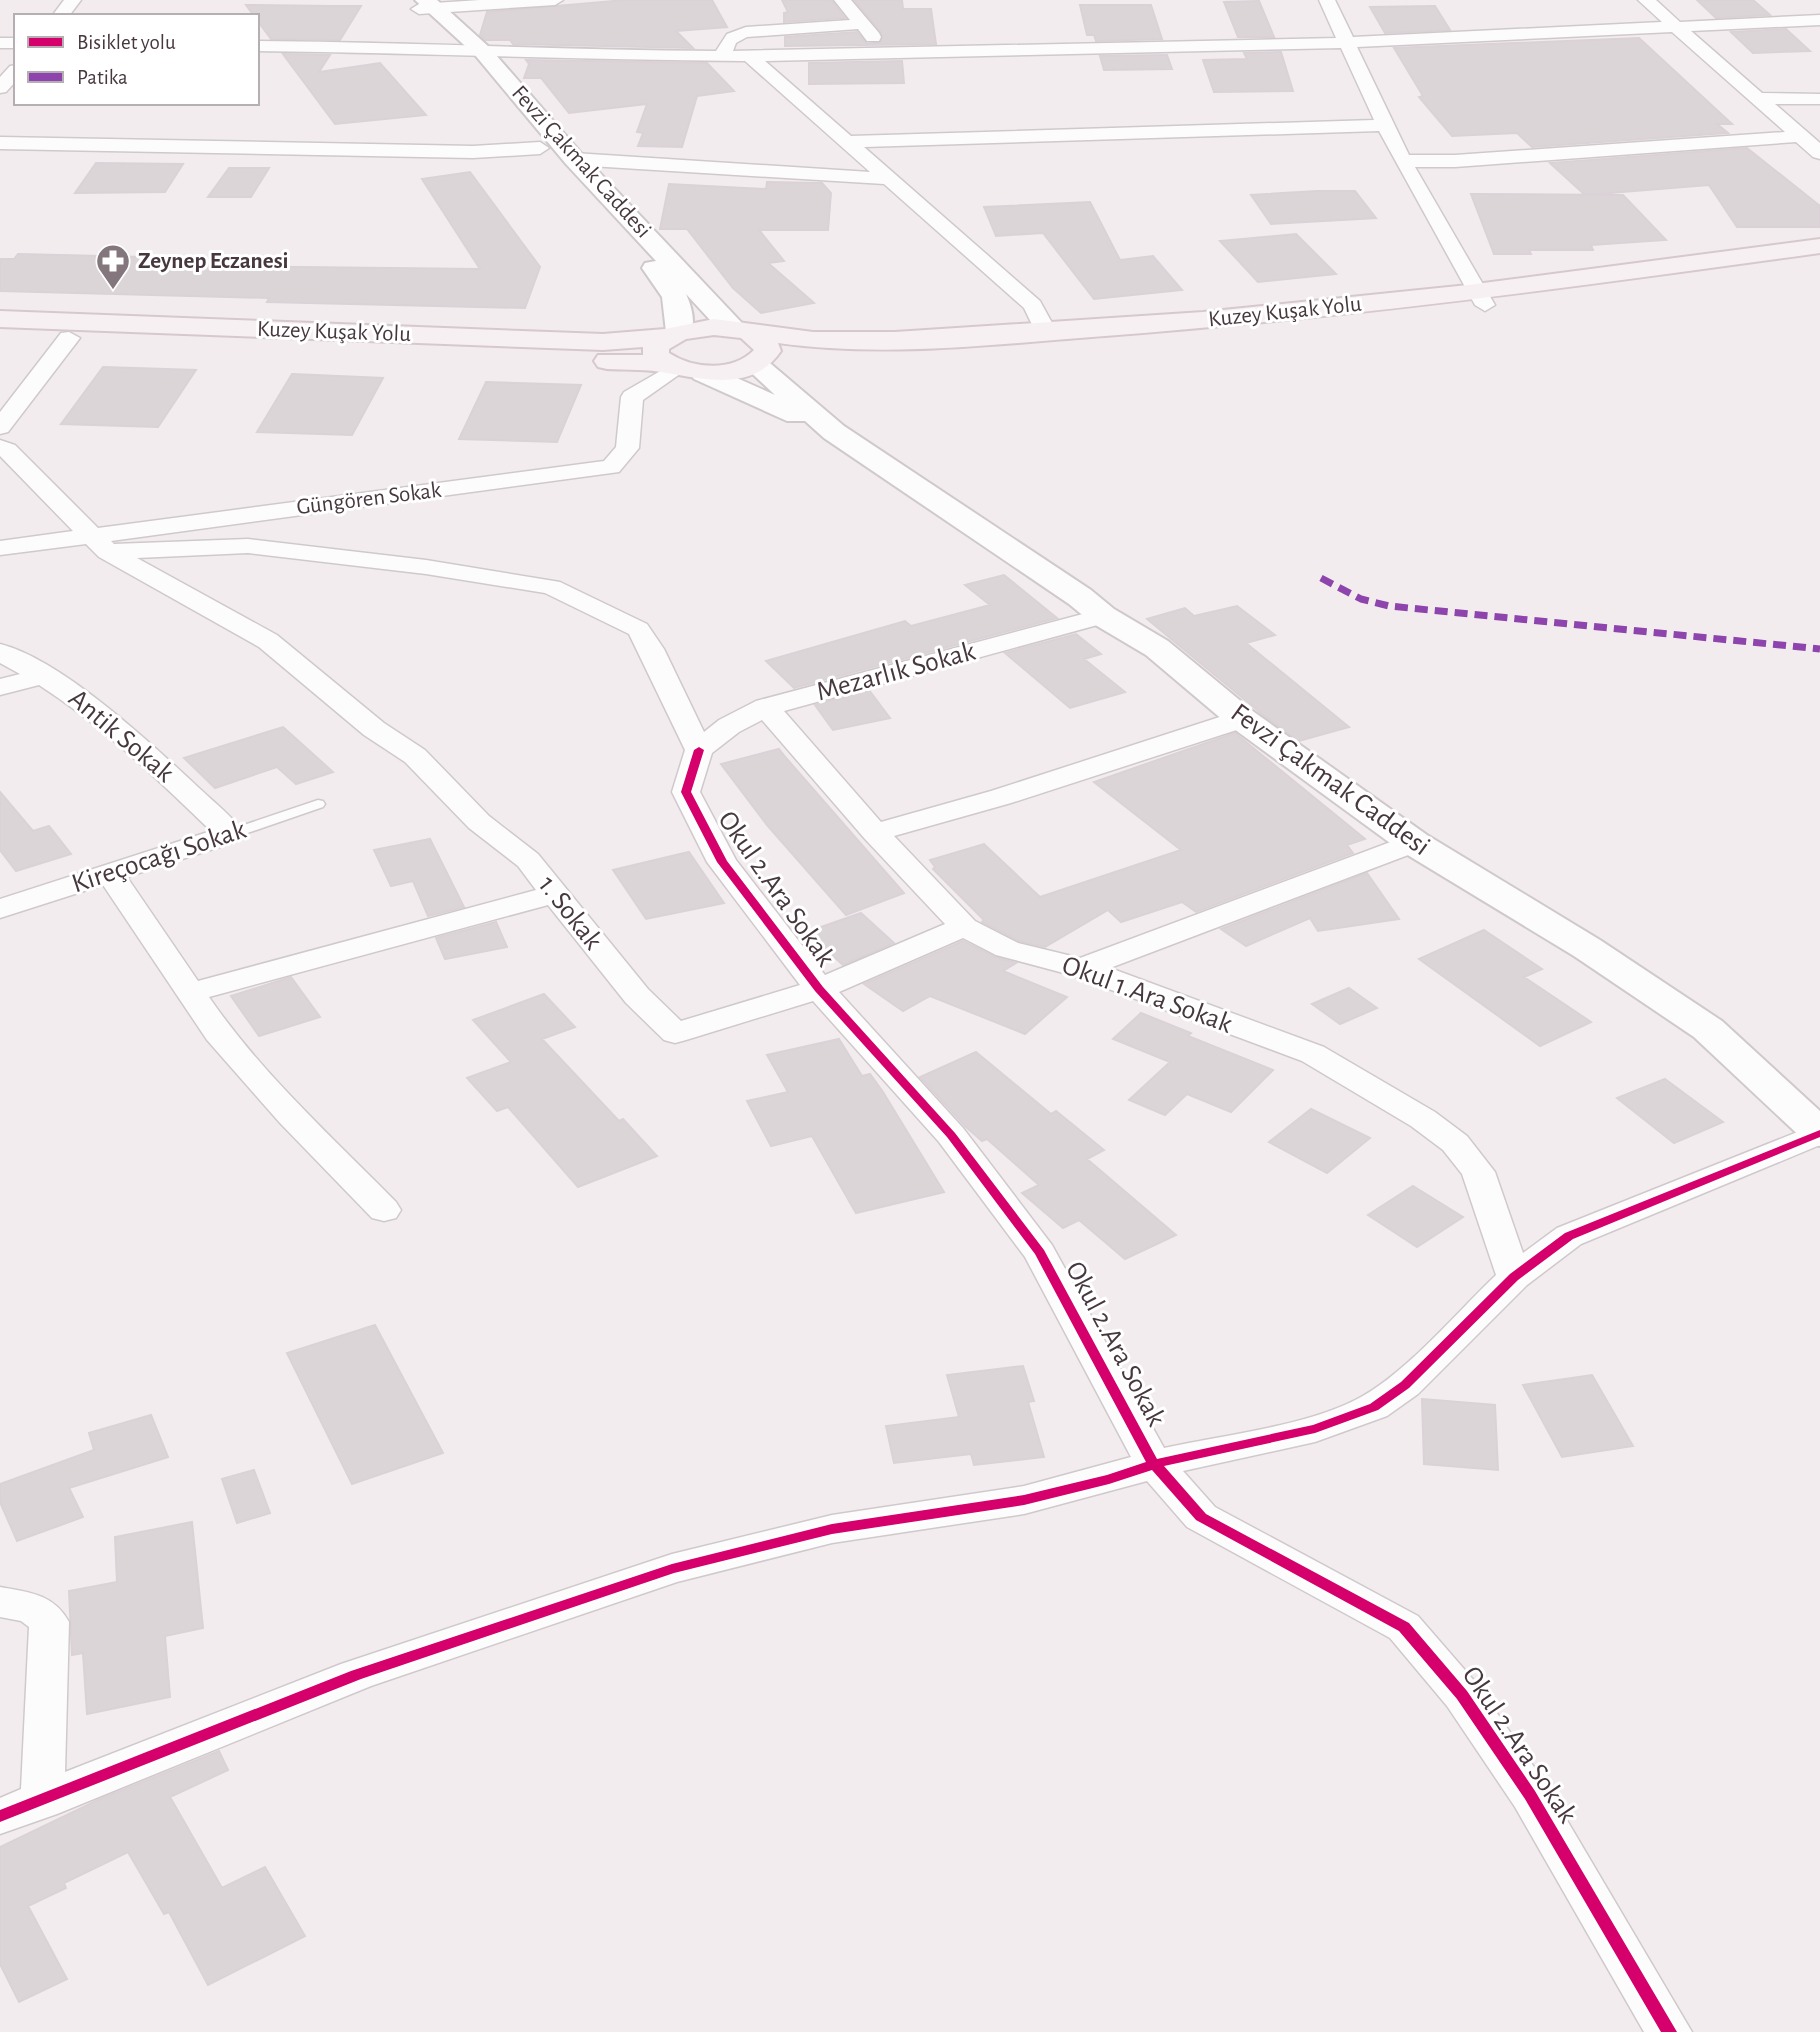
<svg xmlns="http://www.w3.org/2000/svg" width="1820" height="2032" font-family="'Alegreya Sans',sans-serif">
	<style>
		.building { fill: #dbd5d8; stroke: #dad2d6; stroke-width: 2 }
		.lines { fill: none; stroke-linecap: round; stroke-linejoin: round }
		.service-casing { stroke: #d0c9cc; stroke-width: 3 }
		.minor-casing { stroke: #d0c9cc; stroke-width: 3 }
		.tertiary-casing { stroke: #d0c9cc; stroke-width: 4 }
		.secondary-casing { stroke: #d6c9ce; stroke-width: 4 }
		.service { fill: #fdfcfd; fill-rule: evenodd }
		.minor { fill: #fdfcfd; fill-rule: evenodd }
		.tertiary { fill: #fdfcfd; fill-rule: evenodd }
		.secondary { fill: #f7f0f2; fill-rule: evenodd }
		.quiet { stroke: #8e44ad; stroke-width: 7; stroke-dasharray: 13 7; stroke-linecap: butt }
		.cycleway-casing { stroke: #fff; stroke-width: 5 }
		.cycleway { fill: #d6006c; fill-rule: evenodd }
		.labels { text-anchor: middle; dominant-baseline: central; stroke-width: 6; stroke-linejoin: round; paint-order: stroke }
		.far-street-label { font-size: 23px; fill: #473840; stroke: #fff }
		.far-poi-label { font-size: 23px; font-weight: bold; fill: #473840; stroke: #fff; text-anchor: start }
		.street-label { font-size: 28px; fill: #473840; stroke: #fff }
	</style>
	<rect width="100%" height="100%" fill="#f2ecef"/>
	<path class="building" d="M625,0H712L727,27L676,31L693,48L513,44L510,40H485L480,35L487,12Z
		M782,0H831L845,18L784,22V13L788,12Z
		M854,0H902L903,9H931L936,44L785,46V37L857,32L867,44L881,42V32Z
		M1697,0H1753L1770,15L1716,18Z
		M1259,1L1274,37H1238L1224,2Z
		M246,5L332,6H361L340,40L271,39Z
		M1080,5H1151L1162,39L1096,41L1094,35H1087Z
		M1435,6L1450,30L1385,33L1370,7Z
		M1786,29L1810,51L1753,53L1731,32Z
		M1639,38L1732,124H1717L1728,133L1532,147L1517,133L1452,136L1419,97L1423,96L1394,48Z
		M1281,52L1293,91L1214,92L1203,60L1247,59L1244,53Z
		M283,54L330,55L319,72L380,63L426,115L335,124Z
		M1167,55L1172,69L1104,70L1100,56Z
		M526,60L707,63L734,91L697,96L682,147L638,146L643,133L637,132L647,104L569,113L541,78H524L529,64Z
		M902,61L904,83L809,84V63Z
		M1747,148L1820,206V227H1737L1709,185L1585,195L1550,163Z
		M96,163L183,164L165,192L75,193Z
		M229,168H269L251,197H208Z
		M470,172L540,267L525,308L267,302L269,298L0,291V259H14L18,254L189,258L206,260L208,266L480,269L422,179Z
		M767,182L822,183L831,193L828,230H759L784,261L768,263L814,303L761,313L733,288L687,229H660L669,184L766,189Z
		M1317,191H1355L1376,218L1271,224L1251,195Z
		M1471,194L1623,195L1666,240L1591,245L1593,250H1529L1531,254H1494Z
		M1090,202L1120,260L1153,256L1182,290L1094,299L1043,233L996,236L984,207Z
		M1296,234L1336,274L1258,282L1220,241Z
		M103,367L196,370L158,427L61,424Z
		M292,374L383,378L352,435L257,432Z
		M486,382L581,385L557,442L459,439Z
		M1004,575L1057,618L794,688L766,661L905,621L911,626L990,605L965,585Z
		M1237,606L1275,635L1246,643L1349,727L1299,741L1262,714L1147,619L1185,608L1194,616Z
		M1076,634L1101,654L1084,659L1125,692L1070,708L1005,653Z
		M869,690L890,718L833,730L815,705Z
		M283,727L333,772L296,784L277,767L215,788L184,758Z
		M1235,733L1365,839L1347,845L1353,853L1196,912L1182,902L1121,922L1108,910L1045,947L1019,941L982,922L984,920L933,869L935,867L930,860L984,844L1040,897L1181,850L1094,782Z
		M779,749L787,759L904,893L846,915L767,825L721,764Z
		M0,792L33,831L49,826L71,854L16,871L0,850Z
		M430,839L464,907L428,916L413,881L391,886L374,850Z
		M689,852L724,903L646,919L613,870Z
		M1367,873L1399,919L1318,931L1310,918L1246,946L1221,929Z
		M861,913L894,943L843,965L807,932Z
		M496,922L507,947L445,959L436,938Z
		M1484,930L1542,969L1524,977L1591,1022L1540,1046L1419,959Z
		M963,941L995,957L1016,963L1003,971L1067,997L1025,1034L930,996L903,1011L864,984Z
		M291,977L320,1017L259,1036L231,996Z
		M1349,988L1377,1008L1340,1024L1312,1004Z
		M544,994L575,1027L542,1039L619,1121L623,1119L657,1156L578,1187L508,1107L497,1111L467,1078L511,1062L473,1020Z
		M1141,1013L1191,1033L1188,1036L1273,1070L1231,1112L1187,1094L1165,1115L1129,1100L1170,1062L1113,1039Z
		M839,1039L862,1076L870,1074L883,1092L944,1192L856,1213L812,1136L771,1146L747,1101L788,1092L767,1055Z
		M976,1052L1051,1114L1056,1111L1104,1150L1087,1159L1176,1235L1125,1259L1079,1220L1063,1228L1022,1193L1039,1185L987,1139L982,1141L966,1127L920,1077Z
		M1665,1079L1723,1122L1674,1143L1617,1098Z
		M1311,1109L1370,1138L1327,1173L1269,1142Z
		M1413,1186L1463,1217L1417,1247L1368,1215Z
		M375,1325L443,1453L352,1484L287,1353Z
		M1023,1366L1034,1401L1028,1402L1044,1457L974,1465L971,1454L894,1463L886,1426L959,1417L947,1375Z
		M1592,1375L1633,1446L1562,1457L1523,1385Z
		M1422,1399L1495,1405L1498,1470L1424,1464Z
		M151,1415L168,1457L69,1488L83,1517L17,1541L0,1502V1484L94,1450L89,1433Z
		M254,1470L270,1513L237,1523L222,1479Z
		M192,1522L203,1628L165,1636L170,1697L87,1714L83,1653L72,1655L69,1591L117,1582L115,1537Z
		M219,1751L228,1770L170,1797L222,1888L265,1867L305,1936L208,1985L169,1912L164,1914L128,1852L64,1883L66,1888L28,1906L67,1979L19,2002L0,1964V1847L98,1800Z"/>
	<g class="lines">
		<g class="service-casing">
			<path id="service" d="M318,800L323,801L325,804L323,807L236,837L231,838L224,834L226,831Z"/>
		</g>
		<g class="minor-casing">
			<path id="minor" d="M64,0H81L69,16H52Z
				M480,0H563L555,5L419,14L411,9L419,4Z
				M834,0H851L879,33L881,37L879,41H867L858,29L747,37L736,43L733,51L1336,38L1319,0H1335L1353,37L1662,22L1638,0H1656L1680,22L1820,15V25L1691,31L1762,93L1820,94V104H1775L1820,143V159L1813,157L1796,142L1455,167H1415L1495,305L1485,311L1475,305L1379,131L864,147L1040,301L1057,332L1046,338L1038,337L1024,308L884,184L574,165L565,159L574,153L870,172L745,61C582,60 420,53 257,51V41C410,42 563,50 716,51L727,34L746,27L850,20ZM1672,32L1785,132L1455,155H1409L1357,47ZM1341,48L1374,120L851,136L765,61Z
				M0,38H16V48H0Z
				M16,65V81L6,92L0,93V77L10,66Z
				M0,137L473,146L540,142L549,148L540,154L473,158L0,149Z
				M69,332L80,338L8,432L0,434V412L61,333Z
				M676,362L687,369L643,400L639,448L619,472L111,541L114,544L248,539L426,560L560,582L647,624L664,649L704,732L719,720L756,701L1094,611H1112L1116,616L1112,621L784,711L881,822L991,791L1232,713H1252L1256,719L1252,725L1011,803L894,836L975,921L1018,943L1080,958L1404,837L1414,834L1424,837L1428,843L1424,849L1110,968L1324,1047L1435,1112L1467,1136L1495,1172L1523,1253L1557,1228L1820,1123V1145L1581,1244L1527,1285L1418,1394L1387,1416L1315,1442L1183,1471L1215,1507L1418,1616L1477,1684L1545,1783L1692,2032H1644L1515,1807L1447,1706L1390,1638L1187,1527L1147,1481L1024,1514L832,1543L677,1582L371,1686L57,1814L0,1834V1798L21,1789L29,1627L21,1621L0,1617V1587C29,1592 54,1594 69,1622L65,1772L341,1664L672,1554L832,1515L1024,1486L1131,1457L1025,1257L939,1142L813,1001L686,1040L675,1043L664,1040L626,1003L548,905L209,997C261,1073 332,1137 396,1202L401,1210L396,1218L384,1221L372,1218L280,1123L207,1040L103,885L0,918V899L211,831C157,779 103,726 39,685L0,695V679L20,674L0,663V644C61,659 152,744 199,788C215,803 233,817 245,834L241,840L127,877L198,981L536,890L518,866L469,828L405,762L364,735L259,647L99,557L86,544L0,555V541L73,531L0,456V440L15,445L98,528L604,461L616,447L621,397L624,392ZM248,553L426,574L545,593L629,634L685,750L672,792L707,862L800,985L681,1021L648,989L538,854L489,816L425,750L384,723L277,635L137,558ZM762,720L865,839L945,924L825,975L736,860L700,792L712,753L739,732ZM963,938L996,955L1071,975L1302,1061L1411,1126L1443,1150L1462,1174L1496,1275C1457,1312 1407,1372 1361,1397C1309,1426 1223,1435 1164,1448L1052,1245L963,1128L839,992Z"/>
		</g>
		<g class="tertiary-casing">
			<path id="tertiary" d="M415,0H437L489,47L582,154L741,322L745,328L741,334H723L686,294C692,307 697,325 688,338H670L666,332L662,297L642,268L645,263L656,261L566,164L475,55Z
				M755,356L764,358L844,426L1091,590L1114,609L1168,641L1254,712L1427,835L1600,940L1722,1021L1820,1111V1146L1806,1142L1694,1037L1574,956L1401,851L1230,726L1146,655L1092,623L1069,604L824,438L805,421H787L694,379L690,373L694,367H712L775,395L742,364L746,358Z"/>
		</g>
		<g class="secondary-casing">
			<path id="secondary" d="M1820,239V253C1582,286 1345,318 1105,336C997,344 886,358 778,343L781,351C754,391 707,380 667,373C648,369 626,370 607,369L598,367L594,361L598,355H643V347L603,350L0,327V311L603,334L665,329L714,319L813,332H895L1203,312L1468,285ZM714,335L741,338L754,350C733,372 693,369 669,353V349L686,339Z"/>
		</g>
		<use href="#service" class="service"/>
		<use href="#minor" class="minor"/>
		<use href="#tertiary" class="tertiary"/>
		<use href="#secondary" class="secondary"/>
		<path class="quiet" d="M1321,578L1361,599L1389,606L1820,649"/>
		<g class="cycleway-casing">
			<path id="cycleway" d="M699,747L704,750L691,792L727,861L823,987L955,1133L1044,1250L1157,1459L1313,1425L1370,1404L1401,1382L1510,1274L1565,1233L1820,1130V1137L1573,1239L1518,1280L1409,1388L1378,1410L1315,1433L1164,1466L1206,1514L1409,1623L1467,1691L1535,1791L1677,2032H1661L1525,1799L1457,1699L1399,1631L1196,1520L1152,1470L1109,1484L1024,1505L832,1534L674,1573L361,1679L0,1822V1810L351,1671L672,1564L832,1524L1024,1495L1107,1475L1146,1462L1035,1254L947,1137L815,991L717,862L681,792L694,750Z"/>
		</g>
		<use href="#cycleway" class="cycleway"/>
	</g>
	<defs>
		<g id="pharmacy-pin" transform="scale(1.75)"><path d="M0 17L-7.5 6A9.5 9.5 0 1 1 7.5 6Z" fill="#83777d" stroke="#fff"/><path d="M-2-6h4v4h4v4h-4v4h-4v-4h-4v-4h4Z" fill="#fff"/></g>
	</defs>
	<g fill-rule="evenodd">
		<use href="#pharmacy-pin" x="113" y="261"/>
	</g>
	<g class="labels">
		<g class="far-street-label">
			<text transform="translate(581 162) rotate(48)">Fevzi Çakmak Caddesi</text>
			<text transform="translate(1285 312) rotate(-6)">Kuzey Kuşak Yolu</text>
			<text transform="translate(334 332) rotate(2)">Kuzey Kuşak Yolu</text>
			<text transform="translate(369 499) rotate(-7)">Güngören Sokak</text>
		</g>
		<g class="far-poi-label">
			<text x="138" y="261">Zeynep Eczanesi</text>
		</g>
		<g class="street-label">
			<text transform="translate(896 672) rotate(-15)">Mezarlık Sokak</text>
			<text transform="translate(121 736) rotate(40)">Antik Sokak</text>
			<text transform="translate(1330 780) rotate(36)">Fevzi Çakmak Caddesi</text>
			<text transform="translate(159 857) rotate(-18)">Kireçocağı Sokak</text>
			<text transform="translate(776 889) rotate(55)">Okul 2.Ara Sokak</text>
			<text transform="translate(570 913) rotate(52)">1. Sokak</text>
			<text transform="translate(1147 995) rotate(20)">Okul 1.Ara Sokak</text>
			<text transform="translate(1115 1344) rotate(62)">Okul 2.Ara Sokak</text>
			<text transform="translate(1519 1745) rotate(56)">Okul 2.Ara Sokak</text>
		</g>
	</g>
	<rect x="14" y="14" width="245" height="91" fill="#ffffff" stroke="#b5afb3" stroke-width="2"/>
	<rect x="28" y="37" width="35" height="10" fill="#d6006c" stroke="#b5afb3" stroke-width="2"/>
	<text x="77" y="49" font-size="21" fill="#473840">Bisiklet yolu</text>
	<rect x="28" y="72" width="35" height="10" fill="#8e44ad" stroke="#b5afb3" stroke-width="2"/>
	<text x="77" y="84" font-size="21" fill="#473840">Patika</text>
</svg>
